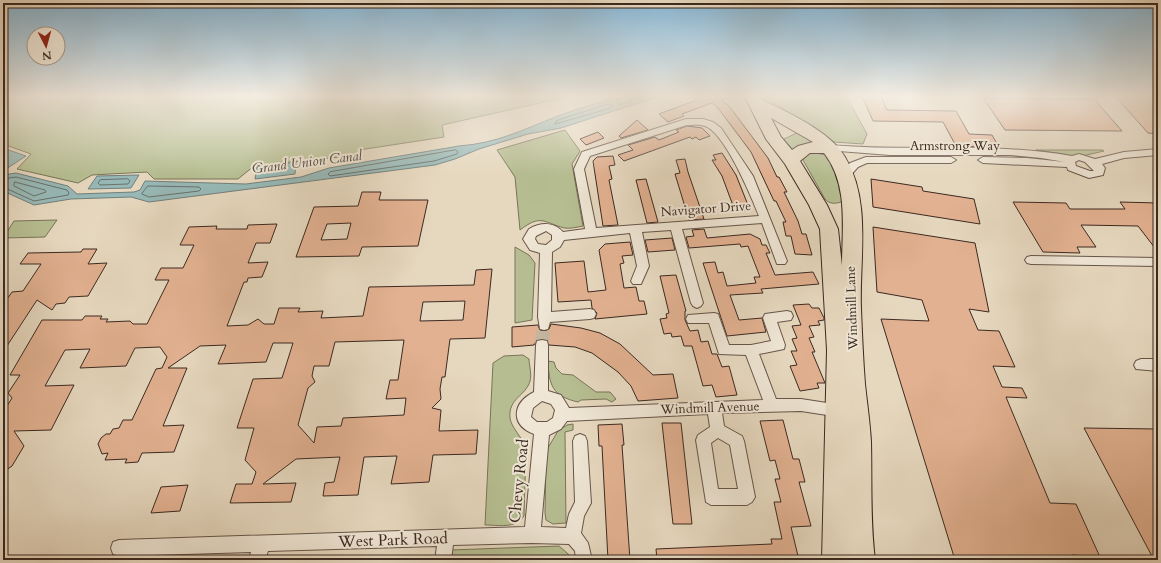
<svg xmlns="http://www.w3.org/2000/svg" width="1161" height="563" font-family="Cardo,serif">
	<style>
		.green { fill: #b6be91; stroke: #797459 }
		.water { fill: #97b9b7; stroke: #737f7b }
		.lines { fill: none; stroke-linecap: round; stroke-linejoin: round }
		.shore { stroke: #6a716c; stroke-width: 1 }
		.building { fill: #e2b191; stroke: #3c2921; fill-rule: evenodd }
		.minor-tunnel { stroke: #c4b59f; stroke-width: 14; stroke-dasharray: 14 7; stroke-linecap: butt }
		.minor-casing { stroke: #665548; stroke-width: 2 }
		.primary-casing { stroke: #3c2921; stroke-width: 2 }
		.minor { fill: #efe6d5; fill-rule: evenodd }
		.primary { fill: #e6d8bf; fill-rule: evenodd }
		.labels { text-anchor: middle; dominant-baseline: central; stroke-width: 4; stroke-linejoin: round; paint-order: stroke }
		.street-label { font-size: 13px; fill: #3c2921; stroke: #efe6d5 }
		.water-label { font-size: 14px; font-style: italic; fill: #534d46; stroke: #efe6d5 }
		.near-street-label { font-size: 16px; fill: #3c2921; stroke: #efe6d5 }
	</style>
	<rect width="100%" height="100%" fill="#e6d8bf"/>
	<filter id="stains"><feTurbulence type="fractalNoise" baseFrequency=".005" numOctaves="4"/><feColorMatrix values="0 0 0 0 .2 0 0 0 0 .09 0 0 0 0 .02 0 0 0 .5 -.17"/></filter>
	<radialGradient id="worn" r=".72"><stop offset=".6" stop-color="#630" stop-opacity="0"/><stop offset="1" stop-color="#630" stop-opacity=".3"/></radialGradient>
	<path class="green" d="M3,96H571L442,125L444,137L359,150V155L254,166L238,179H154L147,172L92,175L78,183L17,169L31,154L3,144Z
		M763,96H846L867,134L863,144L834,142Z
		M565,130L580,151L572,164L583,226C578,227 570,229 564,228C543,222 541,214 520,230L515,177L497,150Z
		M799,132L819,144L791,152L784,139Z
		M1036,150H1103L1104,151L1078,157Z
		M810,152L826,155L831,160L843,199L841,202C835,204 829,204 825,199L803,160L804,155Z
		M57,220L45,237L3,238L14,221Z
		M515,247L529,255L535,263L532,320L515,323Z
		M523,355L529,359C529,365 532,375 530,381C526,396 508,398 510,418C511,427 522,437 526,448L524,516C516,529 498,525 485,525L493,363L504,356Z
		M548,361L554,362L556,368L562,374L573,375L596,392H610L616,399L612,402L606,399L581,400L578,402C552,396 549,385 548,361Z
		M573,424V430L565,432L566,523L553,524L546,520L545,513L546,451L558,431L567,425Z
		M559,546L575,560H450L451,550Z"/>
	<path class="water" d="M622,96H660L561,128L528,134L479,149L455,159L435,165L149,202L131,197L71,199L34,205L3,191V175L16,173L68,186L77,194L134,192L140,190L145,181L246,184L301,177L329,168L459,146C498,143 522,130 558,116C579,108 601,102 622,96Z
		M3,148L26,156L6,169L3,167Z
		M296,162L295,174L255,179L257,167Z
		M139,175L131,188L88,189L97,176Z"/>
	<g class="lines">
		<path class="shore" d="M621,96L617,102L619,105L647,96
			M609,104L612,105L611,108L555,124L556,121L561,119Z
			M456,150L458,152L457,154L434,161L330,176L328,174L330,172Z
			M3,179L16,177L67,190L69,193L68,195L34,201L3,187
			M128,179L130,181L128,184L100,185L98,183L100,180Z
			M15,182L45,190L46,192L34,196L14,186Z
			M148,186L199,187L201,189L199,191L149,197L142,194Z"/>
	</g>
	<path class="building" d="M692,96H729L721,100L729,106L768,158L777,177H779L787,192H784L798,221L802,234H806L812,255L795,254L791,236H786L783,222H786L776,201H774L751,152L718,108L712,103L682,114L684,116L668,122L659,114L697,100Z
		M862,96H881L887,110L956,111L969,134L992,135L999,147L956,146L943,122L873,121Z
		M1116,97L1158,98V134L1148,133Z
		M983,98L1094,99L1122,131L1005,130Z
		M637,120L648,130L621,138L619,136Z
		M687,126L702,128L710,136L699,140L696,137L692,139L690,137L624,161L618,155L633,150L628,145L655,137L659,140L679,132L676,130Z
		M598,132L604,138L586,145L580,139Z
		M722,153L736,175L750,210L735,211L722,176L712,160H716L713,155Z
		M613,156L615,165L609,166L612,179L609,180L618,225L603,226L593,161L597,157Z
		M685,159L688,172L704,219L689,220L675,174L680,173L676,160Z
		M646,179L658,222L647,223L636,180Z
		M871,179L922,187L923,191L974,199L980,224L873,207Z
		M362,192H381L379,200H428L418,246L362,247L359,256L296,257L314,207L358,206ZM351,223L347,239L321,240L327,224Z
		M1013,202L1066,203L1070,209H1125L1120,202L1158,203V252L1138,226L1081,225L1096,247H1077L1080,253L1043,252Z
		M277,224L270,243H256L248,263L268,262L262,277L248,278L247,282H244L227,326L248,325L258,319L264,324H274L279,308H300L298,312L323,311L321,318L363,316L369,287L474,285L476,270L492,269L485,338L450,339L445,377H442L440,389L441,399L432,408L441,410L439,431L478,430L476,454L433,455L429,482L391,484L397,456L364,457L358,495L323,496L325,483L334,482L340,457L296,459L263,484L296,483L291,502L230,503L236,484H252L256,472L245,460L254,428H237L253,379L282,378L293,343H273L266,362L218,364L226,345L200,346L168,368H187L163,426L184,425L174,452L142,453L138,462L125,463L127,459L105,460L108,453L102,454L98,444L101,438L106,434H110L113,429L119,428L123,420H132L156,369L162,368L167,357L160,347L135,348L126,366L80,368L90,349L65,350L45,386L74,385L51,430L14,431L24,446L12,466L3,472V412L12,398L8,393L20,375H10L42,320H82L85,316H102L100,319H108L106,322L130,321L133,324H147L169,280H155L161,268H183L194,245H180L189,227L217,226L216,229H247L248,225ZM465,301L463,320L420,321L423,302ZM404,340L398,380H390L386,399L406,398L404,415L343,418L341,426L317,427L314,443L298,425L308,388L315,382L312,376L314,366H329L335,342Z
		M873,227L975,243L989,312L969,309L978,330L999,331L1015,367L993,366L1002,387L1022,388L1027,398L1006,397L1050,503L1076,504L1100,557L1072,555L1074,560H955L881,319L929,321L922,300L877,292Z
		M704,229L707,238L750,234L760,239L762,245H766L770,253H766L775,275L813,272L819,284L761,289L763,293L730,295L739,320L762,318L766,332L727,336L703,263L715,262L718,273L723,272L727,286L756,283L754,277H760L748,246L741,247L740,244L689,248L686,237L694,236L692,230Z
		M672,238L675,250L648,252L645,240Z
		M630,242L633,255L622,256L624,263L620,264L624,288L636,287L639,301H644L647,314L595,319L597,313L592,308L591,300L558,302L555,263L584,261L588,292L606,290L599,250L605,244Z
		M83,249H97L88,264L107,263L88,296L69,297L65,303L56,304L52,310L37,300L3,352V305L12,292L23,291L41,264H20L28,253L81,252Z
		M676,275L686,311H685V320L690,331L698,330L701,342L708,341L712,354H717L722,367L729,366L737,395L716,397L712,385L703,386L692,346H684L681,336L672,337L671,333L664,334L660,319L667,318L666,314L669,313L660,276Z
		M809,304L812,308H819L824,318V320L818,321L820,325L809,326L814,337L809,338L815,352H812L825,383H817L819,388L800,391L790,366L797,365L791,351H797L792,339L797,338L792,326L801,325L793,305Z
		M551,324L581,328L600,333L620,344L653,375L673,374L678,398L638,401L631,386L618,372L592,353L575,347L549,345L547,340L542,339L537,340L534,345L512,347V327L538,325L540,330L544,331L549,329Z
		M783,420L793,459H799L805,482H799L811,526L791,527L799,560H657L656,549L772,544L771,539H782L774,502H781L775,479H780L775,460L770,461L760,421Z
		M662,423H681L692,524H673Z
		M622,424L624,445H622L630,560H608L602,446H599L598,425Z
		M1084,428L1158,429V560H1154Z
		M188,485L180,511L151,513L161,487Z"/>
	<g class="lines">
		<path class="minor-tunnel" d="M542,345L544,325"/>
		<g class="minor-casing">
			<path id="minor" d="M686,119H703L713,122L721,128L753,176L787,261L785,264H777L762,223L682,229L703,303L701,306L697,308L693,306L691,303L671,230L642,232L649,266L641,284H633L631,281L637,266L630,233L564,240L560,247L552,252L551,312L590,309L594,310L596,314L594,318L590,319L550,322L548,329L544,330L540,329L538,317L540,253L530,250L523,239L529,229C541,222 554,222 563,232L585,229L574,169L582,152ZM687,125C692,125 700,124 705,126C725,133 751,196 759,216L596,228L584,169L590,156ZM546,231L552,235V240L546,245L538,244L535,239L536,236Z
				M830,145C910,152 992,142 1072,156L1079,154L1095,159L1124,152L1158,149V155L1124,158L1102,164L1105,168L1103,175L1089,178L1068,170L1067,167L983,163L978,160L983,157L1027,158L1065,162L1041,158L1011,155H890L826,150L825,148ZM1079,160L1085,162L1094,171H1090L1076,166L1075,162Z
				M866,157H951L956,160L951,163H867L858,167L850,176H842L841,174L850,163Z
				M1031,256L1158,258V266L1031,264L1027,263L1025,260L1027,257Z
				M787,311L791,312L793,316L791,320L777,322L785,345L784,349L759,354L776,399H801L840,405L845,407L847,411L845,415L840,417L801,411L722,413L724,426L742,436L744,441L755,497L752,502L747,505H711L706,502L696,440L698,435L710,427L708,414L567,421L561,429L549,435L541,527L566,528L569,514L575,502L573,441L575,436L580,434L585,436L587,441L591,503L584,516L581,533L588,543L592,560H576L575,551L569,544L532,543L453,545L451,560H435L437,546L268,551L265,560H249L251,552L119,556L113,554L111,548L113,542L119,540L525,527L534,434C510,425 512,403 534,392L536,345L537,341L542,340L547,341L548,345V391L561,395L569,408L763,400L746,355L719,354L709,323H688L686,319L688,315L714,313L718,314L729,345H751L771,341L763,318L765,314ZM542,401L551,404L555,410L553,418L547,422H537L531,417L533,408ZM718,438L730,445L738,489H718L711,443Z
				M1141,359H1158V371L1136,369L1134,365L1136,361Z"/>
		</g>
		<g class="primary-casing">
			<path id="primary" d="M749,96H759L761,99C788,113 830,131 845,157C872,202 859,259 861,309C862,334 863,359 865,384C867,403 870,423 871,442C872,481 870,521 875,560H822L827,350L820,229L809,205L785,164L766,139L746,99ZM771,118L813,142L798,146L792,150L781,137ZM810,153H824C849,185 842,228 842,266L838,229L827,205L800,161Z"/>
		</g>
		<use href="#minor" class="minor"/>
		<use href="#primary" class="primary"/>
	</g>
	<linearGradient id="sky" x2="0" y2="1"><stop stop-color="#87b6d4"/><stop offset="0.55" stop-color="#f4ede2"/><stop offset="1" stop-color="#f4ede2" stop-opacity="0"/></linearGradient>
	<rect width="1161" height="175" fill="url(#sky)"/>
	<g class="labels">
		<g class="street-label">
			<text x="955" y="146">Armstrong Way</text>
			<text transform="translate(706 209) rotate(-4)">Navigator Drive</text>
			<text transform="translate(852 308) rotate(-92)">Windmill Lane</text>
			<text transform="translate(710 408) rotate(-2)">Windmill Avenue</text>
		</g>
		<g class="water-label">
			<text transform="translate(307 162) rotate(-7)">Grand Union Canal</text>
		</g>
		<g class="near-street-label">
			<text transform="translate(519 481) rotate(-84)">Chevy Road</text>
			<text transform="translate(393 540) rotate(-2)">West Park Road</text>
		</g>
	</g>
	<rect width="1161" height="563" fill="none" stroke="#e6d8bf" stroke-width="16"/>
	<rect x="4" y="4" width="1153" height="555" fill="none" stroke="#3c2921" stroke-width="2"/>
	<rect x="8" y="8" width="1145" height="547" fill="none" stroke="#3c2921"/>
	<g transform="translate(46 46) rotate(174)"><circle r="19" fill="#efe6d5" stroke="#a79a8d"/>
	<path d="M0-3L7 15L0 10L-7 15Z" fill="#8f2418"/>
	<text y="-6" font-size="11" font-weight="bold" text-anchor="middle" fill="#3c2921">N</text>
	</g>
	<rect width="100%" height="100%" filter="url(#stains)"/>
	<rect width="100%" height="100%" fill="url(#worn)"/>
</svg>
